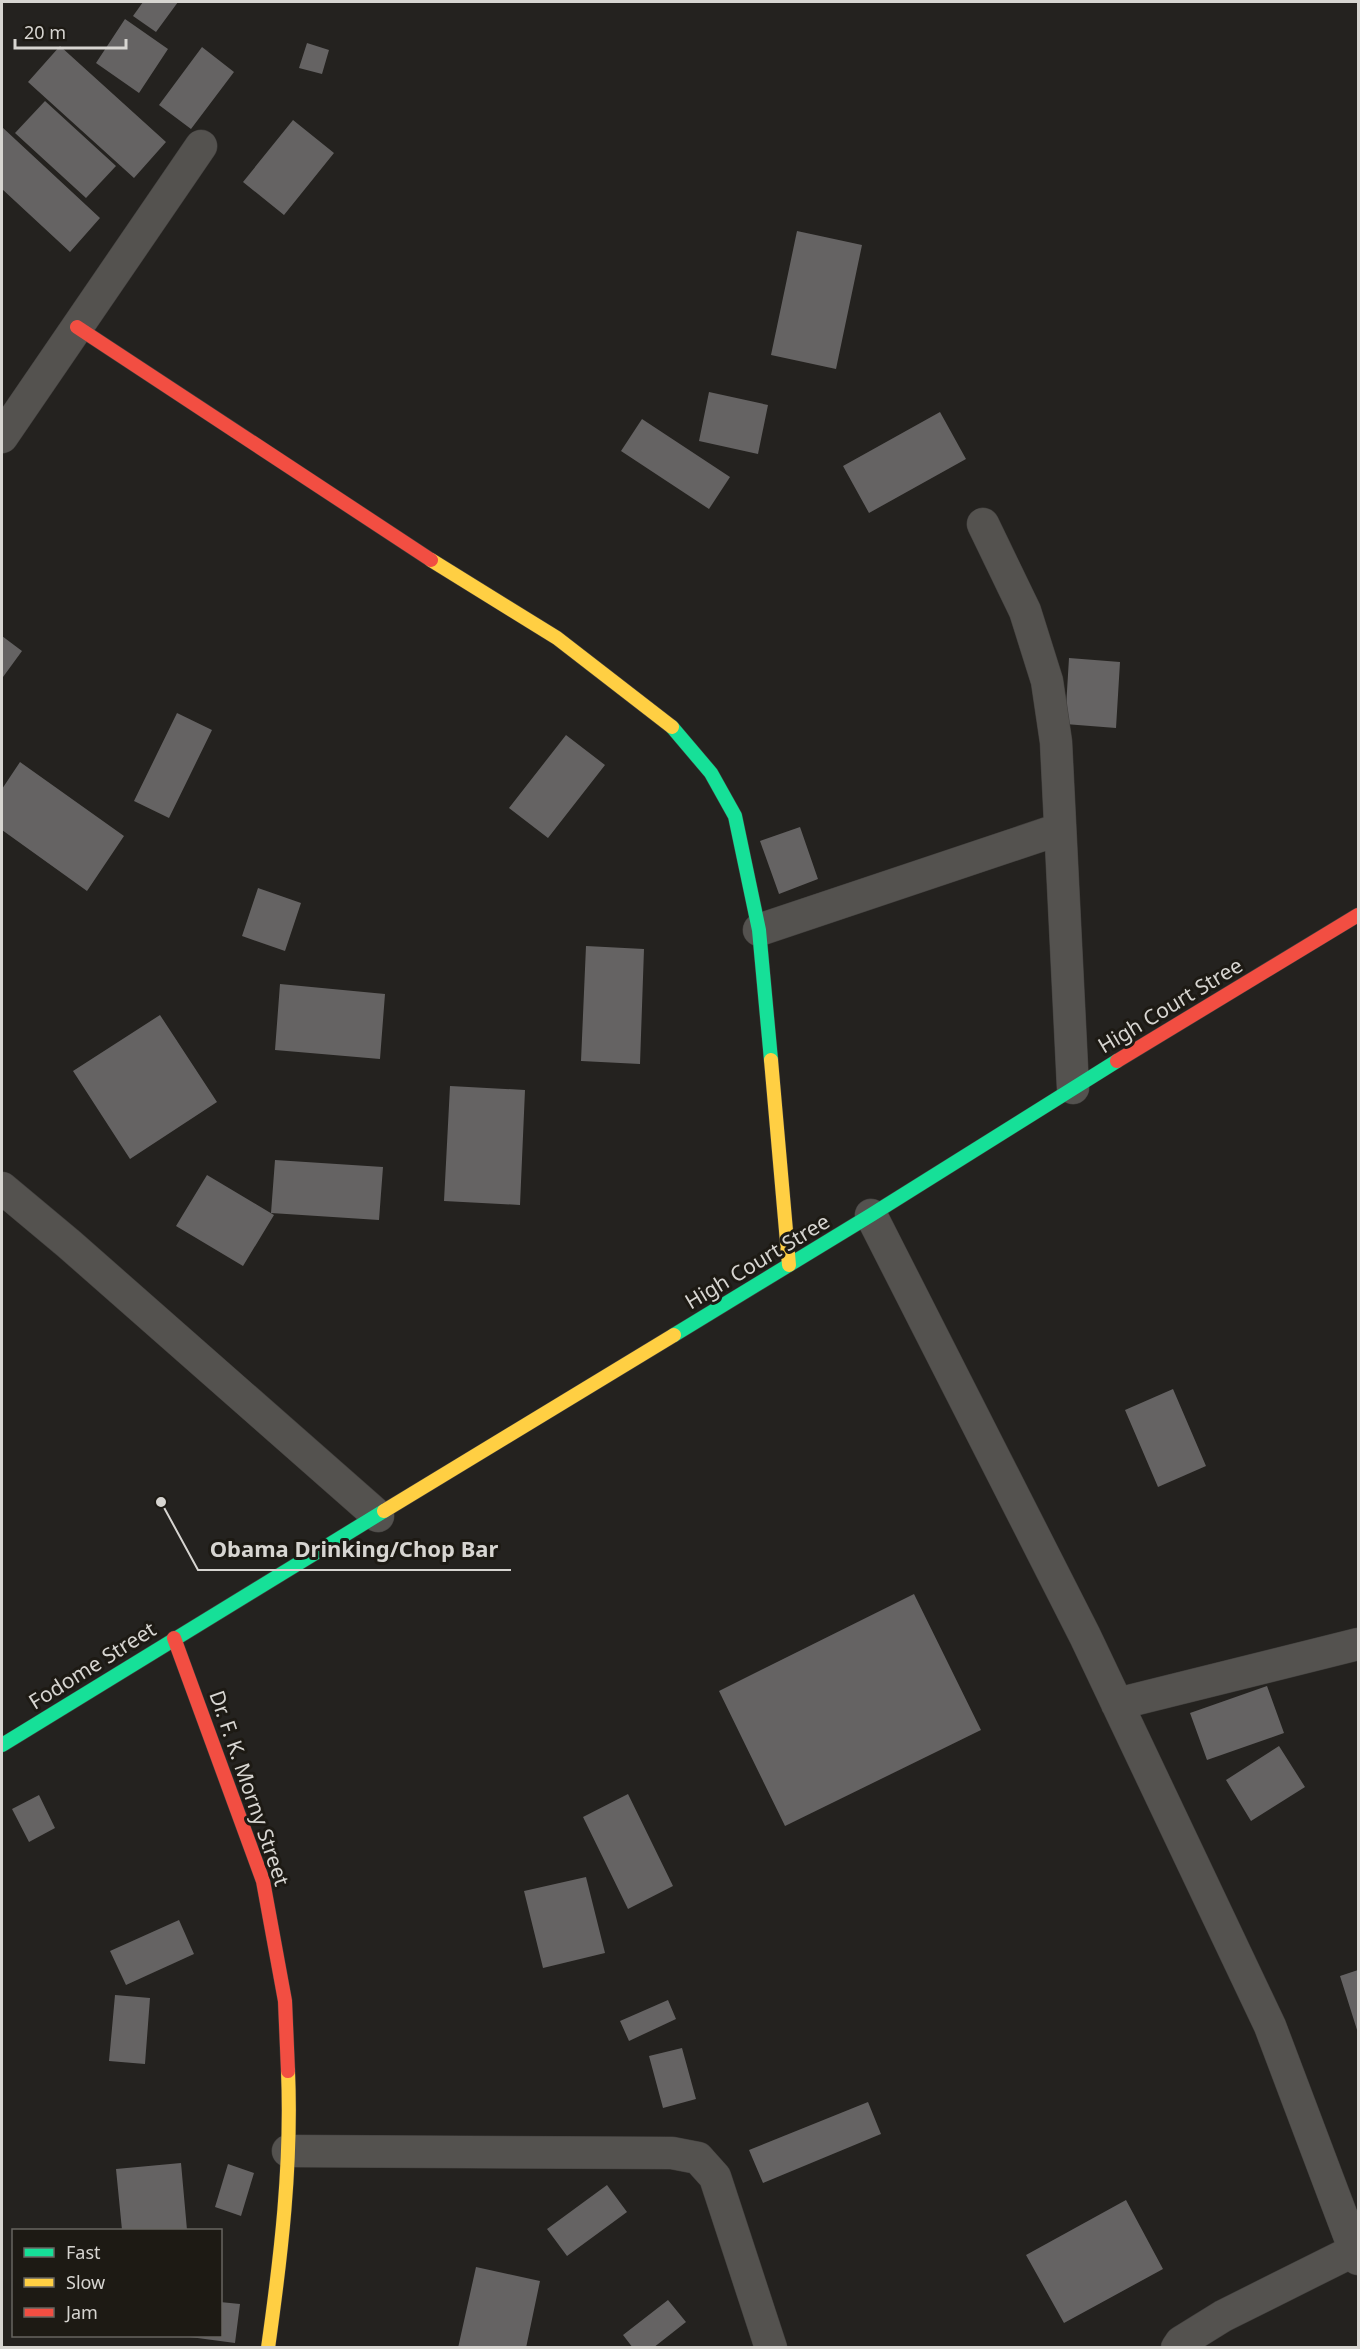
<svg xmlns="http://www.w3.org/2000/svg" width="1360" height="2349" font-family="'Noto Sans',sans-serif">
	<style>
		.building { fill: #656363 }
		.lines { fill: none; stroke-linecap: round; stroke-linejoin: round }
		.street-casing { stroke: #413f3d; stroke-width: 33 }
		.fast-casing { stroke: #413f3d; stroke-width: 15 }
		.slow-casing { stroke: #413f3d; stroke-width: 15 }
		.jam-casing { stroke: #413f3d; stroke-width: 15 }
		.street { stroke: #54524f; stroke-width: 32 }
		.fast { stroke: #16e098; stroke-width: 14 }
		.slow { stroke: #ffcf43; stroke-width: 14 }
		.jam { stroke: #f24e42; stroke-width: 14 }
		.labels { text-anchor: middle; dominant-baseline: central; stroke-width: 6; stroke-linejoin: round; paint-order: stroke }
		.street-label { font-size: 21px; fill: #d7d5d1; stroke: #1d1a14 }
		.leader { fill: none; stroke: #d7d5d1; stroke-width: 2 }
		.callout-dot { fill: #d7d5d1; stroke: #1d1a14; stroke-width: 2 }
		.callout-label { font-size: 22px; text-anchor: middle; font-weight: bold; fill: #d7d5d1; stroke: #1d1a14; stroke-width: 6; stroke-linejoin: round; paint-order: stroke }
	</style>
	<rect width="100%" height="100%" fill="#24221f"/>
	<path class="building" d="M143,2H178L156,32L133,16Z
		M125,19L168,49L139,93L96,63Z
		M307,43L329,50L322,74L299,68Z
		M60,46L166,142L134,178L28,82Z
		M202,47L234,72L191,129L159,105Z
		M45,101L116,166L86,198L15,133Z
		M293,120L334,153L284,215L243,182Z
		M2,127L100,218L70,252L2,189Z
		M797,231L862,245L836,369L771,355Z
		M709,392L768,405L758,454L699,441Z
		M940,412L966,459L869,513L843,466Z
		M642,419L730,477L709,509L621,451Z
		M2,636L22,651L3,677L2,676Z
		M1069,658L1120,662L1116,728L1065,724Z
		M177,713L212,730L169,818L134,801Z
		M566,735L605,765L548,838L509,808Z
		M20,762L124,836L87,891L2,830V789Z
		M800,827L818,879L779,894L760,841Z
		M258,888L301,903L285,951L242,936Z
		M586,946L644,949L640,1064L581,1061Z
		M280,984L385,994L380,1059L275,1050Z
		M160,1015L217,1102L130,1159L73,1071Z
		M450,1086L525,1090L520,1205L444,1201Z
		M275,1160L383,1167L379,1220L271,1213Z
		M207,1175L274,1215L243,1266L176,1226Z
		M1173,1389L1206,1466L1158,1487L1125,1410Z
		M914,1594L981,1730L785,1826L719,1691Z
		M1267,1686L1284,1733L1207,1760L1190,1713Z
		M1279,1746L1305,1787L1251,1821L1226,1780Z
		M628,1794L673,1886L628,1909L583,1817Z
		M39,1795L55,1828L29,1842L12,1809Z
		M586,1877L605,1953L543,1968L524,1891Z
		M179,1920L194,1954L126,1985L110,1951Z
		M1358,1970V2033L1340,1976Z
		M115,1995L150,1998L145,2064L109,2061Z
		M668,2000L676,2019L629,2041L620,2021Z
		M682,2048L696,2099L663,2108L649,2056Z
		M868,2102L881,2134L763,2183L749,2150Z
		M181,2163L187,2230H122L116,2169Z
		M228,2164L254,2173L241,2216L215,2207Z
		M607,2185L627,2212L567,2256L547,2229Z
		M1126,2200L1163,2269L1064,2323L1026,2255Z
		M476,2267L540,2281L526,2348H458Z
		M668,2300L686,2322L653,2348H633L623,2335Z
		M220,2302L240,2304L235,2343L190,2337L220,2336Z"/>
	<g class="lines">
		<g class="street-casing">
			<path id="street" d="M2,437L201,146
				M983,524L1025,611L1047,681L1056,742L1073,1088
				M759,930L1060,829
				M2,1188L69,1244L378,1516
				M871,1215L1085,1636L1270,2026L1358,2259
				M1117,1704L1358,1644
				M288,2151L672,2153L698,2158L715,2177L771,2348
				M1177,2348L1181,2342L1223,2316L1355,2250"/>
		</g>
		<g class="fast-casing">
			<path id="fast" d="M672,727L711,773L735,816L759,930L771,1060
				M674,1335L871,1215L1117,1061
				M2,1745L384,1511"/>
		</g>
		<g class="slow-casing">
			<path id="slow" d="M431,560L557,638L672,727
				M771,1060L789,1265
				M384,1511L674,1335
				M268,2348C281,2256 292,2164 288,2071"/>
		</g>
		<g class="jam-casing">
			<path id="jam" d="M77,327L431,560
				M1117,1061L1358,915
				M174,1638L263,1881L285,2001L288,2071"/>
		</g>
		<use href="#street" class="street"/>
		<use href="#fast" class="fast"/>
		<use href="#slow" class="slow"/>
		<use href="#jam" class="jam"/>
	</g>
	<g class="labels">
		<g class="street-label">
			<text transform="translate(1170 1005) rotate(-31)">High Court Stree</text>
			<text transform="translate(757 1261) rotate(-31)">High Court Stree</text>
			<text transform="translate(92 1665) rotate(-32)">Fodome Street</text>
			<text transform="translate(250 1788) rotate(71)">Dr. F. K. Morny Street</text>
		</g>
	</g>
	<path class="leader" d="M161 1502L198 1570H511"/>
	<circle class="callout-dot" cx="161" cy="1502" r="6"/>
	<g class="callout-label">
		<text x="354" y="1557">Obama Drinking/Chop Bar</text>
	</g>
	<rect width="1360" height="2349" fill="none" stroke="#d7d5d1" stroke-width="6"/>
	<rect x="12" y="2229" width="210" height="108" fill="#1d1a14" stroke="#676560" stroke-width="1.5"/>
	<rect x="24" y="2248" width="30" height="9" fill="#16e098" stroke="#676560" stroke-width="1.5"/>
	<text x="66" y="2259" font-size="18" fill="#d7d5d1">Fast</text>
	<rect x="24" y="2278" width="30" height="9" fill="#ffcf43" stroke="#676560" stroke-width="1.5"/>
	<text x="66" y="2289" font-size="18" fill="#d7d5d1">Slow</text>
	<rect x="24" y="2308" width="30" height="9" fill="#f24e42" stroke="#676560" stroke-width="1.5"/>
	<text x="66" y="2319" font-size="18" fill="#d7d5d1">Jam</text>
	<path d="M15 39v9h111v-9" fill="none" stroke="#d7d5d1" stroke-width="3"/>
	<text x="24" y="39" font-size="18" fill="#d7d5d1" stroke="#1d1a14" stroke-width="4.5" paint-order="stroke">20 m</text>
</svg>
